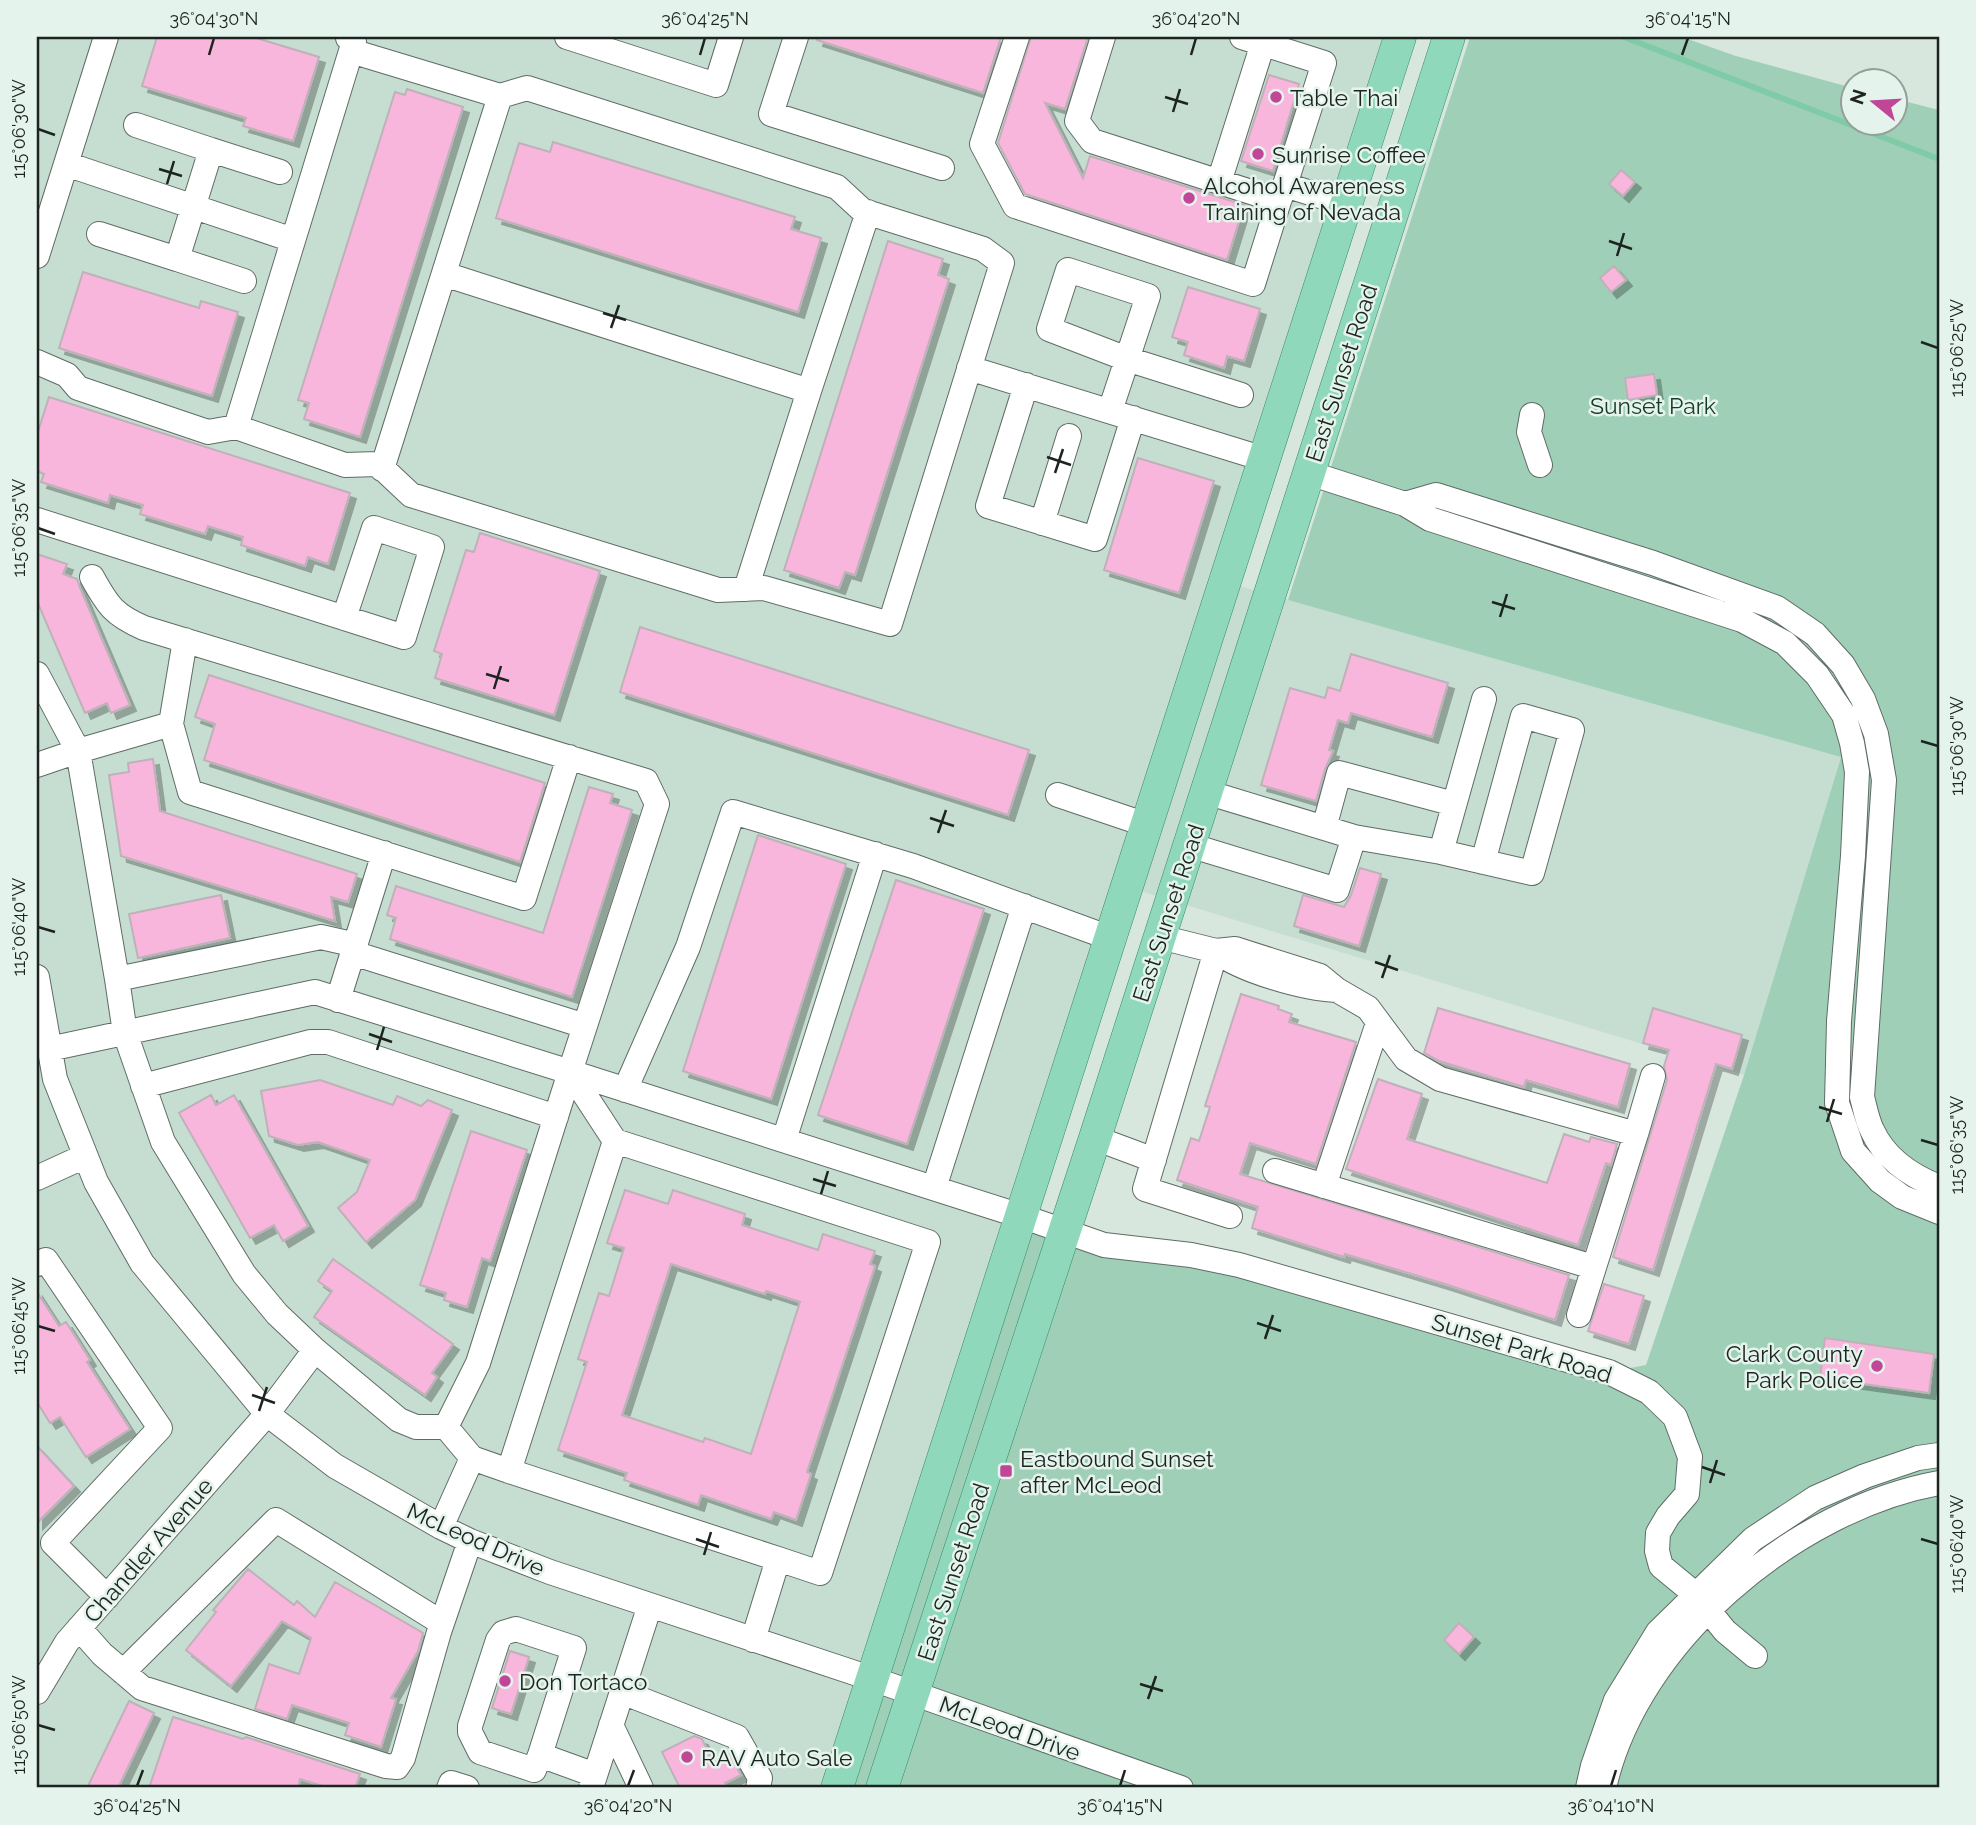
<svg xmlns="http://www.w3.org/2000/svg" width="1976" height="1825" font-family="Raleway,sans-serif">
	<style>
		.built { fill: #c6ded1 }
		.green { fill: #9fd0b7 }
		.lines { fill: none; stroke-linecap: round; stroke-linejoin: round }
		.stream { stroke: #80cba7; stroke-width: 6 }
		.building { fill: #f8b6dd; stroke: #c0b1b9; stroke-width: 2; fill-rule: evenodd; filter: url(#shadow) }
		.minor-casing { stroke: #5f6c65; stroke-width: 26 }
		.major-casing { stroke: #378867; stroke-width: 33 }
		.minor { stroke: #fff; stroke-width: 24 }
		.major { stroke: #8fd8bb; stroke-width: 32 }
		.ticks { fill: none; stroke: #1d2320; stroke-width: 2.5 }
		.poi-dot { fill: #c04698; stroke: #e4f4ec; stroke-width: 2.5 }
		.labels { text-anchor: middle; dominant-baseline: central; stroke-width: 5; stroke-linejoin: round; paint-order: stroke }
		.poi-label { font-size: 23px; fill: #1d2320; stroke: #e4f4ec; text-anchor: start }
		.street-label { font-size: 23px; fill: #1d2320; stroke: #e4f4ec }
		.park-label { font-size: 23px; fill: #173a2a; stroke: #e4f4ec }
		.neatline { fill: none; stroke: #1d2320; stroke-width: 2.5 }
		.ticks-label { font-size: 18px; text-anchor: middle; fill: #1d2320 }
	</style>
	<defs>
		<filter id="shadow"><feDropShadow dx="6" dy="6" stdDeviation="0" flood-color="#0004"/></filter>
	</defs>
	<rect width="100%" height="100%" fill="#d7e7de"/>
	<path class="built" d="M37,37H1400L1225,582L1841,756L1744,1075L1127,887L837,1788H37Z"/>
	<path class="green" d="M1470,37H1682L1736,56L1853,88L1854,122H1896V99L1939,110V1788H837L1021,1216L1191,1255L1609,1372L1646,1365L1744,1075L1841,757L1288,600Z"/>
	<g class="lines">
		<path class="stream" d="M1624,37L1939,159"/>
	</g>
	<path class="building" d="M157,37H253L319,57L293,141L243,126L246,118L142,86Z
		M818,37H1001L983,93L817,40Z
		M1031,37H1088L1065,109L1045,103L1083,178L1090,156L1244,205L1227,260L1025,194L998,143Z
		M1269,75L1299,84L1273,171L1241,161Z
		M407,89L463,107L360,437L304,419L309,403L298,400L395,92L405,95Z
		M553,142L795,217L791,229L821,238L798,312L496,218L519,143L550,152Z
		M1621,170L1635,182L1623,196L1609,184Z
		M888,241L943,259L938,275L949,279L855,575L845,572L839,588L784,570Z
		M1614,266L1626,280L1611,292L1600,278Z
		M83,272L199,308L201,301L238,312L212,396L59,348Z
		M1188,287L1260,309L1244,361L1227,356L1224,368L1184,355L1188,342L1172,337Z
		M1654,374L1657,395L1628,400L1625,378Z
		M49,397L350,493L328,564L308,557L305,566L241,545L243,537L208,526L205,534L140,514L143,505L110,495L108,503L41,482L44,474L37,471V435Z
		M1138,458L1214,481L1179,593L1104,570Z
		M480,533L600,571L554,715L435,678L442,654L434,651L466,550L474,552Z
		M37,554L67,564L63,574L77,579L80,588L130,705L111,713L107,703L85,713L37,601Z
		M640,627L1029,750L1008,815L620,692Z
		M1351,654L1448,683L1432,737L1351,713L1348,723L1338,720L1329,750L1333,751L1325,769L1316,801L1261,785L1290,688L1325,698L1328,687L1340,691Z
		M209,675L545,783L520,862L204,760L215,724L195,717Z
		M153,759L160,811L357,874L348,902L331,897L335,921L121,856L109,775L129,772L128,763Z
		M589,787L613,794L610,803L632,810L572,997L390,939L396,918L387,915L396,886L543,933Z
		M758,835L846,864L771,1099L683,1071Z
		M1360,868L1381,874L1359,946L1294,926L1303,895L1344,907L1351,895Z
		M896,880L984,909L907,1144L818,1115Z
		M221,895L230,938L138,958L129,914Z
		M1241,994L1279,1006L1278,1009L1292,1014L1289,1022L1356,1042L1316,1164L1250,1143L1240,1174L1569,1275L1555,1320L1445,1284L1345,1254L1344,1257L1252,1228L1258,1207L1177,1180L1191,1138L1199,1141L1210,1107L1205,1106Z
		M1438,1008L1630,1064L1618,1107L1526,1080L1524,1087L1439,1061L1424,1053Z
		M1653,1008L1742,1035L1732,1069L1716,1064L1653,1270L1613,1257L1667,1080L1664,1066L1669,1050L1643,1043Z
		M1378,1079L1422,1094L1407,1139L1547,1183L1564,1134L1589,1142L1591,1137L1617,1144L1611,1165L1606,1163L1578,1245L1346,1169Z
		M320,1080L393,1105L397,1096L421,1106L428,1100L452,1110L415,1200L366,1242L338,1208L357,1192L370,1160L318,1142L298,1145L269,1136L261,1091Z
		M211,1095L216,1105L234,1095L308,1226L283,1241L274,1225L250,1238L179,1113Z
		M471,1131L527,1150L490,1261L482,1258L467,1307L444,1300L446,1293L420,1285Z
		M625,1190L668,1204L673,1190L745,1214L742,1225L818,1250L823,1234L875,1251L870,1264L875,1266L807,1472L811,1474L796,1520L774,1512L771,1519L701,1495L698,1505L624,1480L627,1473L558,1450L587,1362L578,1359L599,1293L609,1296L624,1248L607,1243ZM671,1264L765,1294L766,1291L800,1302L751,1454L705,1438L703,1442L622,1415Z
		M333,1259L453,1344L432,1373L437,1377L425,1395L314,1317L332,1291L318,1281Z
		M1604,1284L1644,1296L1629,1344L1588,1331Z
		M37,1292L59,1326L66,1322L90,1360L87,1362L130,1429L86,1457L60,1417L50,1423L37,1402Z
		M1825,1338L1934,1354L1929,1393L1820,1378Z
		M37,1446L74,1486L37,1523Z
		M248,1569L294,1605L297,1601L315,1617L335,1582L423,1633L418,1651L391,1698L396,1699L381,1747L345,1735L349,1723L292,1705L287,1719L255,1709L269,1664L299,1674L311,1638L282,1621L231,1686L186,1650L216,1612L213,1610Z
		M1459,1623L1474,1637L1459,1654L1444,1640Z
		M510,1651L529,1657L511,1714L492,1708Z
		M129,1701L154,1713L118,1788H87Z
		M173,1717L243,1739L246,1737L360,1774L355,1788H329L300,1779L298,1788H149Z
		M694,1736L702,1739L713,1762L729,1754L741,1775L725,1783L727,1788H680L662,1752Z"/>
	<g class="lines">
		<g class="minor-casing">
			<path id="minor" d="M567,37L716,85L731,37
				M796,37L771,114L942,168
				M1017,37L982,144L1015,206L1253,284L1279,201
				M1103,37L1077,121L1092,141L1279,201L1285,185L1346,204
				M1242,37L1324,63L1285,185
				M136,125L211,150
				M66,164L293,240
				M1219,182L1265,37
				M99,234L177,259
				M37,256L106,37
				M444,274L809,391L746,589
				M244,281L177,259L211,150L280,172
				M37,362L67,375L78,388L208,432L236,427L351,51L354,42L348,38
				M969,368L1264,459
				M1026,385L988,506L1095,539L1133,418
				M809,391L868,212
				M1110,411L1148,296L1068,270L1049,329L1127,359L1241,395
				M1532,415L1529,432L1540,465
				M236,427L345,465L378,464L411,495L718,590L764,588L890,624L1002,263L983,249L863,211L837,187L527,88L500,96L351,51
				M382,469L500,96
				M1309,473L1405,504L1430,519L1742,620L1785,643L1817,675L1844,715L1852,743L1857,772L1853,856L1839,1021L1837,1103L1853,1151L1880,1181L1902,1197L1939,1212
				M1405,504L1436,495L1653,563L1777,608L1815,634L1843,665L1863,699L1876,734L1884,780L1862,1097C1865,1108 1867,1120 1872,1130C1885,1159 1911,1176 1939,1187
				M37,520L404,637L432,547L374,528L344,618
				M1042,523L1069,436
				M92,577C108,606 114,615 144,628L646,781L657,804L570,1072
				M185,640L171,724L190,792L524,898L569,757
				M37,674L78,751L37,765
				M1058,795L1147,825
				M1324,828L1339,773L1454,804
				M1354,837L1441,852L1484,699
				M1189,845L1337,890L1354,837L1206,792
				M1441,852L1532,873L1572,730L1523,716L1483,862
				M1160,937L1216,951L1145,1189L1230,1216
				M1235,949L1320,976L1337,990C1305,989 1241,971 1216,951Z
				M353,953L585,1026
				M37,977L55,1079L96,1182L142,1263L267,1414L335,1466L441,1527L470,1541L550,1572L873,1679L1181,1788
				M117,979L78,751L171,724
				M1337,990L1368,1008L1406,1059L1440,1079L1636,1134L1653,1076
				M338,1000L384,853
				M49,1049L315,992L570,1072L615,1141
				M143,1086L310,1042H328L556,1117
				M625,1090L688,947L733,812L913,866L1110,938
				M1095,1138L1154,1160
				M784,1140L875,854
				M1275,1171L1593,1267
				M37,1178L85,1156
				M1324,1186L1378,1023
				M934,1188L1024,906
				M37,1264L46,1260L160,1428L53,1543L107,1597
				M1579,1315L1636,1134
				M315,1350L399,1420L416,1427H446
				M472,1458L446,1427L478,1363L570,1072L1021,1216L1104,1245L1191,1255L1239,1265L1609,1372L1649,1392L1675,1417L1690,1457L1687,1494L1668,1516L1658,1533L1657,1551L1661,1566L1695,1594L1725,1631L1755,1656
				M441,1527L472,1458L509,1471
				M79,1628L102,1654L142,1688L386,1766L397,1767L403,1758L439,1632L470,1541
				M753,1640L778,1559L820,1573L928,1242L615,1141L509,1471L778,1559
				M123,1672L276,1520L442,1623
				M37,1692L67,1642L267,1414L315,1350L277,1314L244,1274L163,1142L125,1033L117,979L321,937L356,945
				M622,1692L737,1737L760,1778L758,1788
				M611,1725L641,1788
				M540,1755L534,1770L480,1752L470,1732V1726L498,1640L503,1633L516,1629L574,1648L540,1755L595,1775
				M449,1788L451,1783L467,1788
				M591,1788L650,1605
				M1588,1788L1593,1766L1616,1700L1658,1632L1753,1539L1815,1498L1865,1476L1918,1458L1939,1455
				M1604,1788C1636,1642 1795,1509 1939,1483"/>
		</g>
		<g class="major-casing">
			<path id="major" d="M837,1788L1400,37
				M882,1788L1095,1138L1449,37"/>
		</g>
		<use href="#minor" class="minor"/>
		<use href="#major" class="major"/>
	</g>
	<path class="ticks" d="M209,55L214,38M700,55L705,38M1191,55L1196,38M1682,55L1688,38M1165,97L1188,104M1173,112L1180,89M38,129L55,135M159,169L182,176M167,184L174,161M1609,241L1632,249M1617,256L1624,233M603,313L626,320M611,328L619,305M1921,342L1938,348M1047,457L1071,465M1055,473L1063,449M38,528L55,534M1492,602L1515,609M1500,617L1507,594M486,674L509,681M494,689L501,666M1921,741L1938,746M930,818L954,826M938,833L946,810M38,927L55,932M1375,962L1398,970M1382,978L1390,955M369,1034L392,1042M377,1050L384,1027M1819,1107L1842,1114M1827,1122L1834,1099M1921,1140L1938,1145M813,1179L836,1186M821,1194L828,1171M1257,1323L1281,1331M38,1326L55,1331M1265,1339L1273,1315M252,1395L275,1403M259,1411L267,1387M1702,1467L1725,1475M1710,1483L1717,1460M696,1539L719,1547M1921,1539L1938,1544M704,1555L711,1532M1140,1684L1163,1691M1148,1699L1156,1676M38,1725L55,1730M137,1786L143,1770M628,1786L634,1770M1120,1786L1125,1770M1611,1786L1616,1770"/>
	<g class="poi-dot">
		<circle cx="1276" cy="97" r="7"/>
		<circle cx="1258" cy="154" r="7"/>
		<circle cx="1189" cy="198" r="7"/>
		<circle cx="1877" cy="1366" r="7"/>
		<rect x="999" y="1464" width="14" height="14" rx="3.5"/>
		<circle cx="505" cy="1681" r="7"/>
		<circle cx="687" cy="1757" r="7"/>
	</g>
	<g class="labels">
		<g class="poi-label">
			<text x="1290" y="97">Table Thai</text>
			<text x="1272" y="154">Sunrise Coffee</text>
			<text x="1203" y="185">Alcohol Awareness<tspan x="1203" dy="26">Training of Nevada</tspan></text>
			<text x="1863" y="1353" text-anchor="end">Clark County<tspan x="1863" dy="26">Park Police</tspan></text>
			<text x="1020" y="1458">Eastbound Sunset<tspan x="1020" dy="26">after McLeod</tspan></text>
			<text x="519" y="1681">Don Tortaco</text>
			<text x="701" y="1757">RAV Auto Sale</text>
		</g>
		<g class="street-label">
			<text transform="translate(1341 373) rotate(-72)">East Sunset Road</text>
			<text transform="translate(1168 913) rotate(-72)">East Sunset Road</text>
			<text transform="translate(1522 1348) rotate(17)">Sunset Park Road</text>
			<text transform="translate(476 1539) rotate(24)">McLeod Drive</text>
			<text transform="translate(148 1550) rotate(-49)">Chandler Avenue</text>
			<text transform="translate(953 1572) rotate(-72)">East Sunset Road</text>
			<text transform="translate(1010 1728) rotate(20)">McLeod Drive</text>
		</g>
		<g class="park-label">
			<text x="1653" y="405">Sunset Park</text>
		</g>
	</g>
	<rect width="1976" height="1825" fill="none" stroke="#e4f4ec" stroke-width="77"/>
	<g transform="translate(1874 102) rotate(288)"><circle r="33" fill="#e4f4ec" stroke="#94a09a" stroke-width="2"/>
	<path d="M0-5L12 26L0 18L-12 26Z" fill="#c04698"/>
	<text y="-10" font-size="19" font-weight="bold" text-anchor="middle" fill="#1d2320">N</text>
	</g>
	<rect x="38" y="38" width="1900" height="1748" class="neatline"/>
	<g class="ticks-label">
		<text x="214" y="25">36°04'30"N</text>
		<text x="705" y="25">36°04'25"N</text>
		<text x="1196" y="25">36°04'20"N</text>
		<text x="1688" y="25">36°04'15"N</text>
		<text transform="translate(19 129) rotate(-90)" y="6">115°06'30"W</text>
		<text transform="translate(1957 348) rotate(-90)" y="6">115°06'25"W</text>
		<text transform="translate(19 528) rotate(-90)" y="6">115°06'35"W</text>
		<text transform="translate(1957 746) rotate(-90)" y="6">115°06'30"W</text>
		<text transform="translate(19 927) rotate(-90)" y="6">115°06'40"W</text>
		<text transform="translate(1957 1145) rotate(-90)" y="6">115°06'35"W</text>
		<text transform="translate(19 1326) rotate(-90)" y="6">115°06'45"W</text>
		<text transform="translate(1957 1544) rotate(-90)" y="6">115°06'40"W</text>
		<text transform="translate(19 1725) rotate(-90)" y="6">115°06'50"W</text>
		<text x="137" y="1812">36°04'25"N</text>
		<text x="628" y="1812">36°04'20"N</text>
		<text x="1120" y="1812">36°04'15"N</text>
		<text x="1611" y="1812">36°04'10"N</text>
	</g>
</svg>
